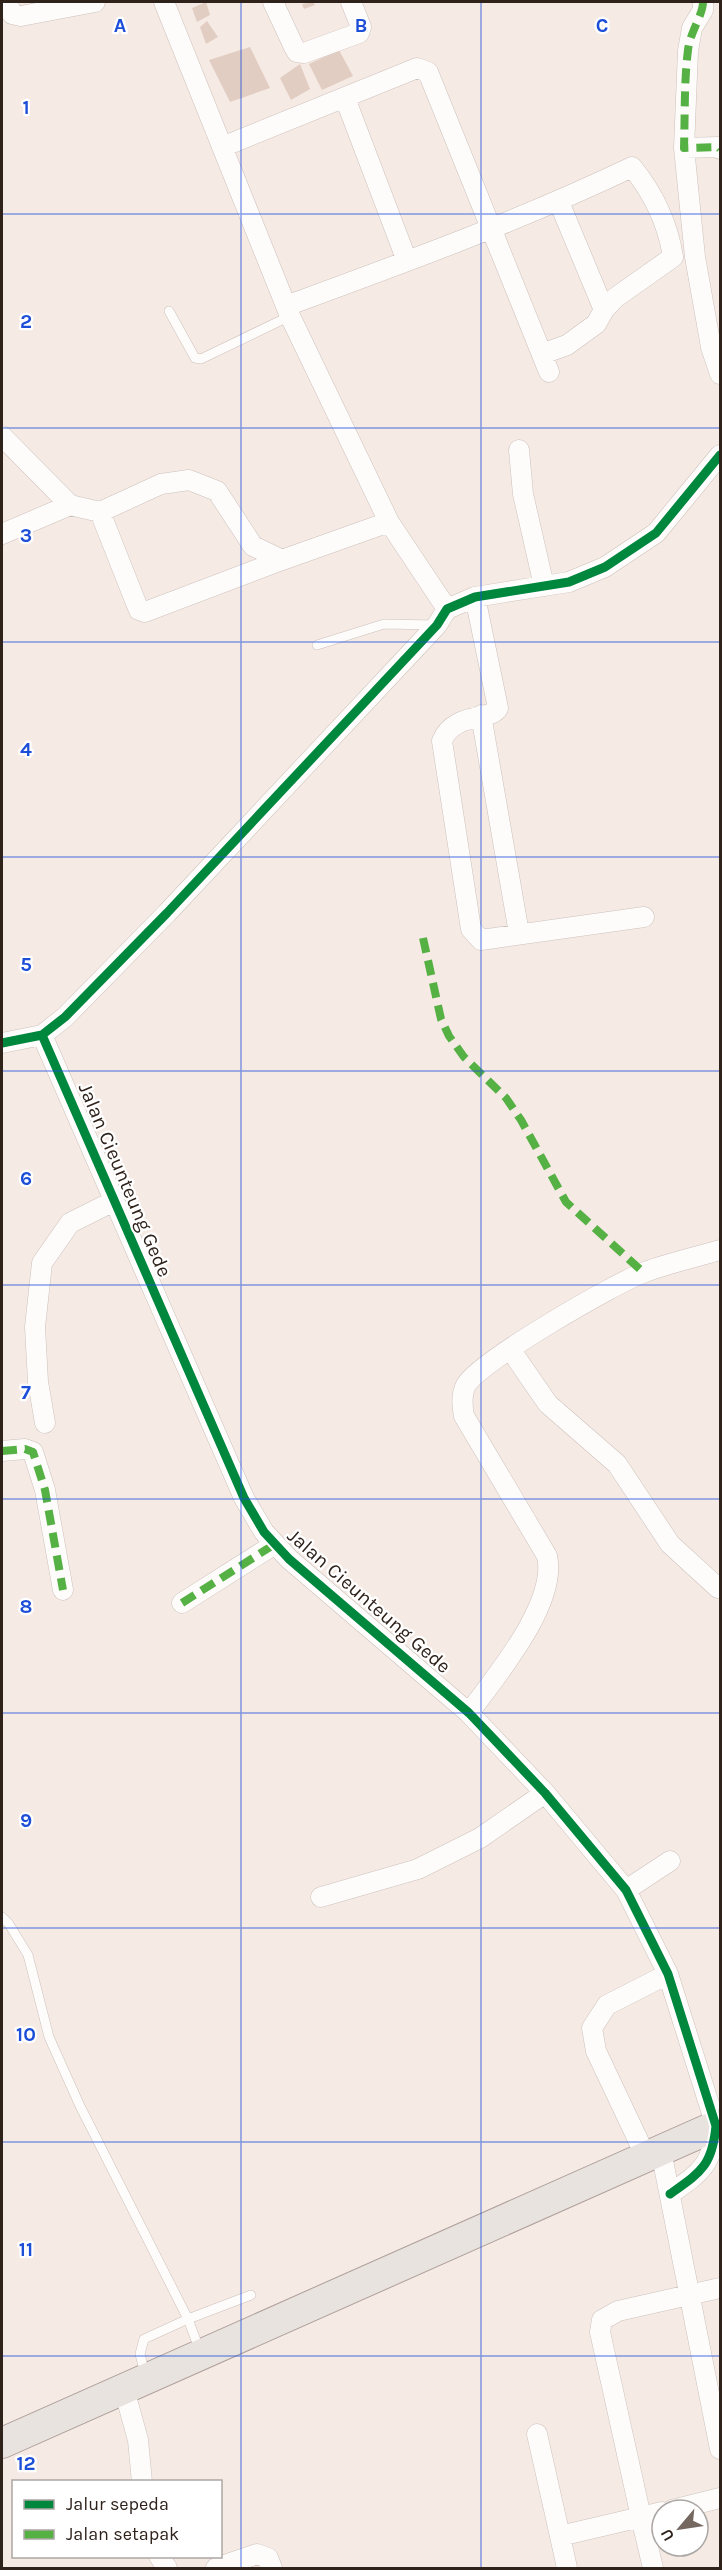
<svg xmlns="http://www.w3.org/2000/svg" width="722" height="2570" font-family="Karla,sans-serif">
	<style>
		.building { fill: #e2cdc3 }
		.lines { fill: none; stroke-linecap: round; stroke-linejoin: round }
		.service-casing { stroke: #ccc1bb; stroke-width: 10 }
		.minor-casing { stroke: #ccc1bb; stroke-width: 21 }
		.primary-casing { stroke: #ae9f98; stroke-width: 32 }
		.service { stroke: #fefcfb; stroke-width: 9 }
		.minor { stroke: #fefcfb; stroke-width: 20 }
		.primary { stroke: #e9e3e0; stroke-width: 30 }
		.quiet { stroke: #56b145; stroke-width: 8; stroke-dasharray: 15 8; stroke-linecap: butt }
		.cycleway-casing { stroke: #fff; stroke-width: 13 }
		.cycleway { stroke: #00873e; stroke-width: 9 }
		.grid { fill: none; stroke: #1d4ed8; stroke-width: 1.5; stroke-opacity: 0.55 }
		.labels { text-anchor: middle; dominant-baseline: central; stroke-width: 4.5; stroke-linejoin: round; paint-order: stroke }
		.street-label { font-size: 20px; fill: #2f221b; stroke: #fff }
		.grid-label { font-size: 20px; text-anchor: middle; font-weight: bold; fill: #1d4ed8; stroke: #fff; stroke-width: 4.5; stroke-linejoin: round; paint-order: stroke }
	</style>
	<rect width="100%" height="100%" fill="#f5eae4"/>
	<path class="building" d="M206,2L210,15L197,22L192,8Z
		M313,2L315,5L304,9L302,4Z
		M207,21L218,37L206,44L200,27Z
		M250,47L270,88L230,102L209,60Z
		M339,50L353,76L322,90L309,64Z
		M300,64L310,89L291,100L280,78Z"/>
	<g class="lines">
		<g class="service-casing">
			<path id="service" d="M169,311L195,358L201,359L290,316
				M317,645L384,624L435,625
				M2,1917L9,1924L28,1955L49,2037L80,2106L188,2319L200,2351
				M145,2374L140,2354L144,2339L188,2319L251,2295"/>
		</g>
		<g class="minor-casing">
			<path id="minor" d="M7,2L12,14L21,16L95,2
				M164,2L290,316L389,522L447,609
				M273,2L294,47L297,52L304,53L359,33L361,27L351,2
				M703,2V10L692,28L688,51L684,148L695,257L711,347L720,374
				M345,98L407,261
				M222,147L417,68L428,72L549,372
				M684,148L718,147L720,149
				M559,202L604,310
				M286,306C403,263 519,221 632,167C653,193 668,224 673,257L615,298L604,310L596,324L567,345L542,354
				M2,436L70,505L100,512L161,484L189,480L217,491L253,546L282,560L389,522
				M519,450L523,494L544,586
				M100,512L136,603L139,610L145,612L282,560
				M2,534L70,505
				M475,597L498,708C492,721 453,712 442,741L471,929L481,940L644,917
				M481,715L519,933
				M42,1035L244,1498L264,1532L289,1559L469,1713L545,1793L626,1890L668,1974L716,2126C712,2166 701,2172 670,2194
				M2,1043L42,1035L65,1017L167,913L437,625L447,609L475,597L569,582L605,567L656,533L720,455
				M510,1349L548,1404L617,1464L670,1544L718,1588
				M45,1423L38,1382L35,1327L42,1263L70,1223L114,1201
				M2,1451L25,1449L33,1452L45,1490L63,1590
				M182,1603L275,1544
				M469,1713C496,1676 558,1603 547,1556L464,1416C462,1405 461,1395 466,1385C480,1361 615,1283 645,1272C669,1263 696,1257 720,1250
				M626,1890L670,1861
				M321,1897L418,1869L480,1838L545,1793
				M661,2151L720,2449
				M647,2159L596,2051L592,2028L607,2005L668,1974
				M124,2389L138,2440L142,2482
				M537,2434L560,2536
				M672,2510L720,2498
				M159,2556L167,2568
				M216,2568L257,2554L268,2558L272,2568
				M567,2568L560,2536L641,2517L600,2332L602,2320L618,2311L720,2288
				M653,2568L641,2517L662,2512"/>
		</g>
		<g class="primary-casing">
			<path id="primary" d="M2,2443L720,2124"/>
		</g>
		<use href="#service" class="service"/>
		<use href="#minor" class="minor"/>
		<use href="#primary" class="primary"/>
		<path class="quiet" d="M703,2C703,15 690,32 688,50C684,82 685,116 684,148L718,147L720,149
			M423,938L441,1019L449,1036L464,1057L506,1098L521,1120L566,1202L644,1273
			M2,1451L25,1449L33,1452L45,1490L63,1590
			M182,1603L275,1544"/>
		<g class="cycleway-casing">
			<path id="cycleway" d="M42,1035L244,1498L264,1532L289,1559L469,1713L545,1793L626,1890L668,1974L716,2126C712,2166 701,2172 670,2194
				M2,1043L42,1035L65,1017L167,913L437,625L447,609L475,597L569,582L605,567L656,533L720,455"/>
		</g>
		<use href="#cycleway" class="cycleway"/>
	</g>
	<path class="grid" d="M241,2V2568M481,2V2568M2,214H720M2,428H720M2,642H720M2,857H720M2,1071H720M2,1285H720M2,1499H720M2,1713H720M2,1928H720M2,2142H720M2,2356H720"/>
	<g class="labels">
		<g class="street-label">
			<text transform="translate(125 1180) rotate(67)">Jalan Cieunteung Gede</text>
			<text transform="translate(369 1601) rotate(41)">Jalan Cieunteung Gede</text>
		</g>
	</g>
	<g class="grid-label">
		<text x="120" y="32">A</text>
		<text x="361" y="32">B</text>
		<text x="602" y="32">C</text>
		<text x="26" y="114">1</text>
		<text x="26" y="328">2</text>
		<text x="26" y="542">3</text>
		<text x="26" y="756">4</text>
		<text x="26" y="971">5</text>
		<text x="26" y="1185">6</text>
		<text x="26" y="1399">7</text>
		<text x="26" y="1613">8</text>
		<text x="26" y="1827">9</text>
		<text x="26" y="2041">10</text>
		<text x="26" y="2256">11</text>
		<text x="26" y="2470">12</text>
	</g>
	<rect width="722" height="2570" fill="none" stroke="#2f221b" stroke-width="6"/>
	<rect x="12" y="2480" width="210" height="78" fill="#ffffff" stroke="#aca7a4" stroke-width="1.5"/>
	<rect x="24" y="2500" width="30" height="9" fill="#00873e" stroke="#aca7a4" stroke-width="1.5"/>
	<text x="66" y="2510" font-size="18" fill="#2f221b">Jalur sepeda</text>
	<rect x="24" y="2530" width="30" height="9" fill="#56b145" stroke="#aca7a4" stroke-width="1.5"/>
	<text x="66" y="2540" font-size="18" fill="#2f221b">Jalan setapak</text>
	<g transform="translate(680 2528) rotate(241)"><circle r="28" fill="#ffffff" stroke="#aca7a4" stroke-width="1.5"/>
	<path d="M0-4.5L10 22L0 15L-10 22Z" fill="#746861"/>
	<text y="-9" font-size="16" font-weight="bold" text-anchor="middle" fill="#2f221b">U</text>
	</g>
</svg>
